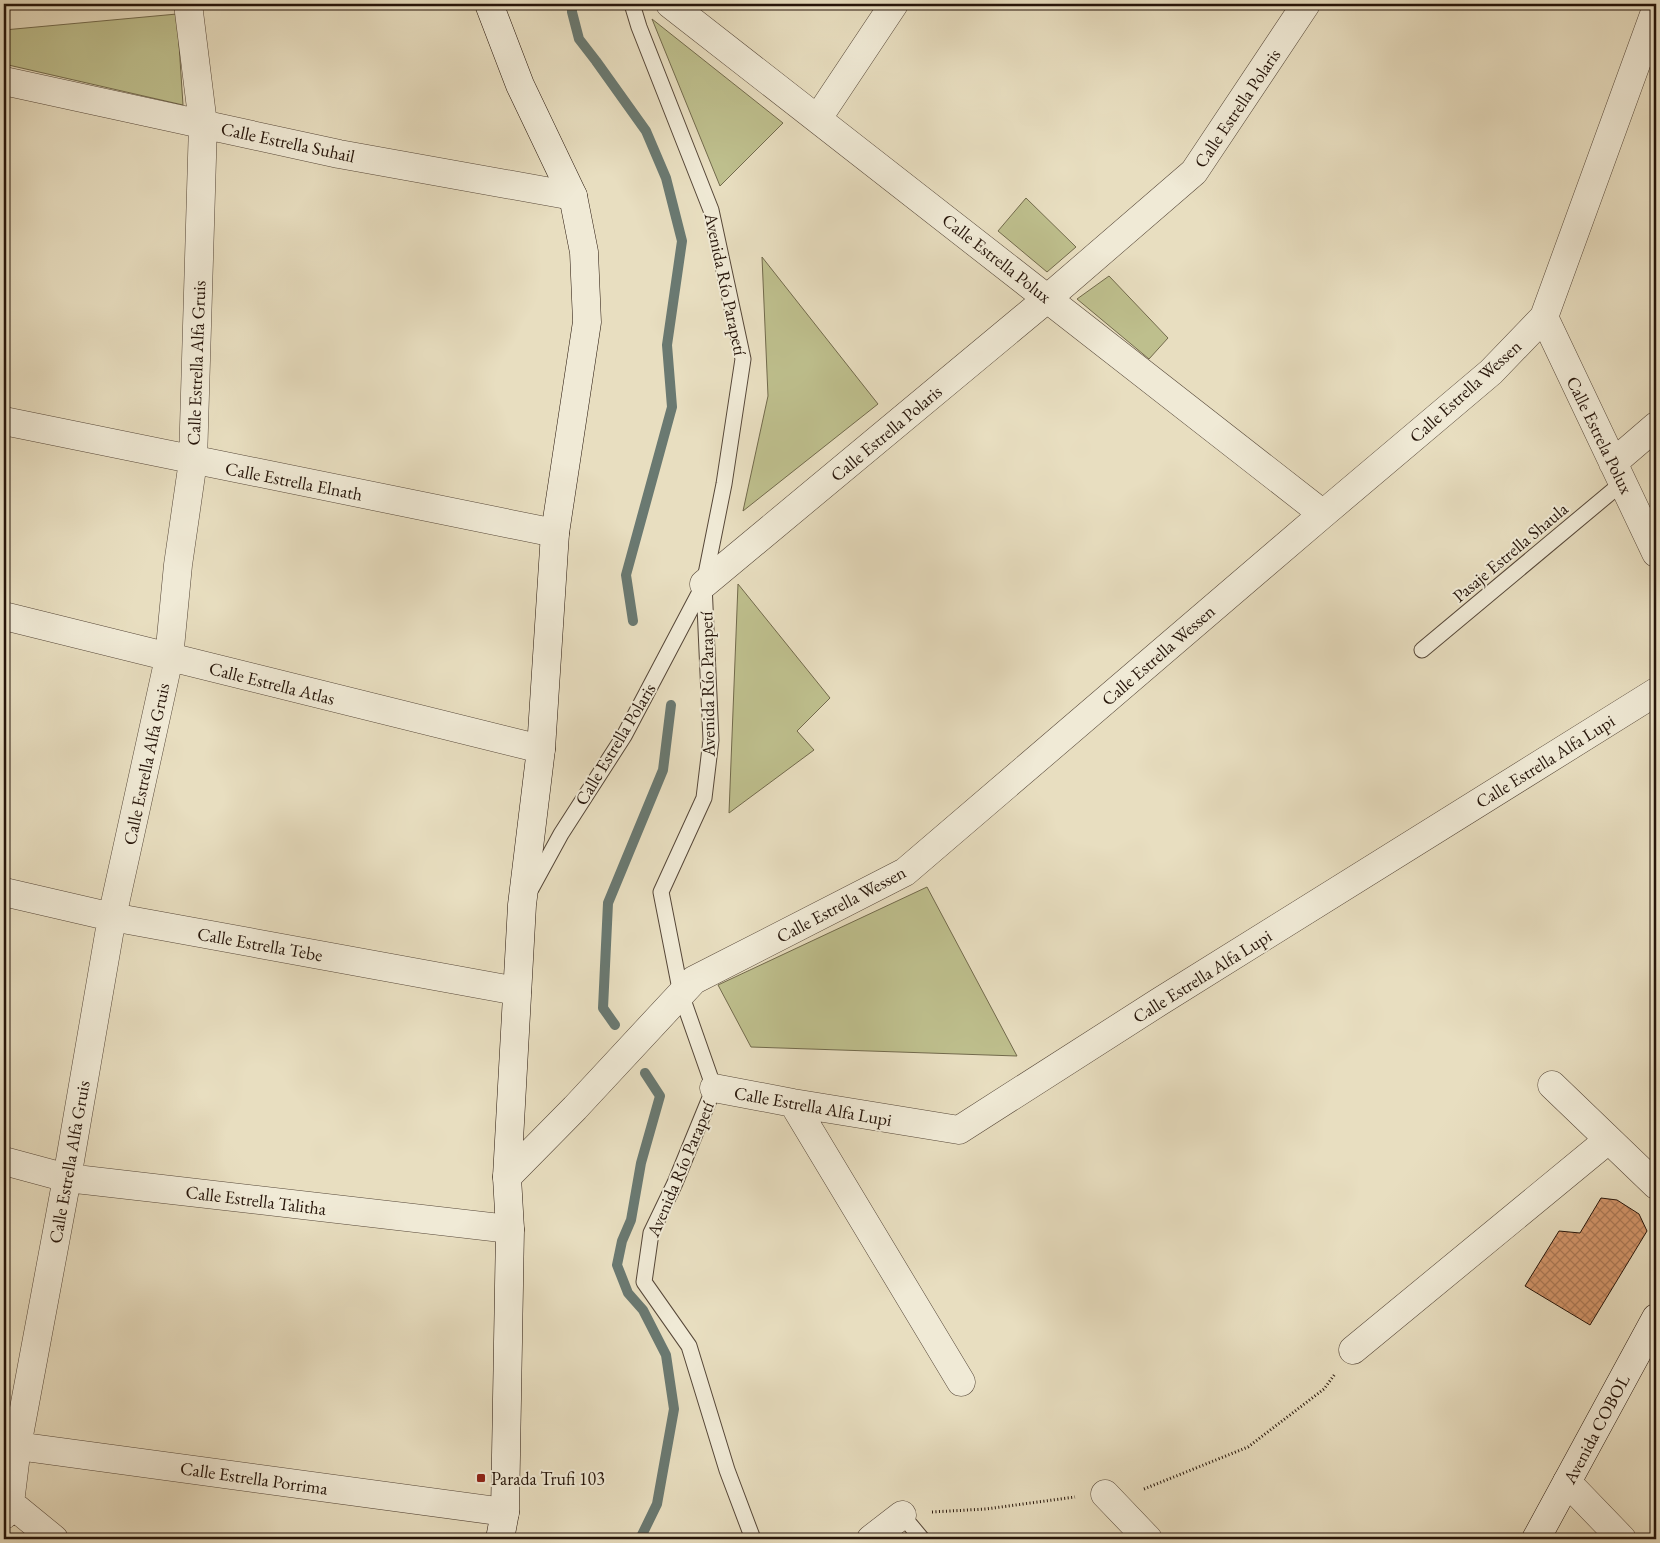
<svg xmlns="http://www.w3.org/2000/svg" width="1660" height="1543" font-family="'EB Garamond',serif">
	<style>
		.green { fill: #bebf8d; stroke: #726a4c }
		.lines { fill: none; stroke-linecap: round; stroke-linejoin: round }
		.stream { stroke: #6a7971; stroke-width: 10 }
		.building { fill: url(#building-cross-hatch); stroke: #26150a }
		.lane-casing { stroke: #564738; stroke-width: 17 }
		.street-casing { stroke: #564738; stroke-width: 29 }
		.secondary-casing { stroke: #26150a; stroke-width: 29 }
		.path { stroke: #26150a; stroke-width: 3; stroke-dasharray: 1 2.5; stroke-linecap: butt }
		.lane { stroke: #f0ead6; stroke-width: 15 }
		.street { stroke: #f0ead6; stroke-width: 28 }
		.secondary { stroke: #f0ead6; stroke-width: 28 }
		.poi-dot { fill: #8f2418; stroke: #f0ead6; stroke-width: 2 }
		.labels { text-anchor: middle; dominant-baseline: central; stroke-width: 4; stroke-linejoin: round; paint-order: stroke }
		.street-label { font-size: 18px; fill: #26150a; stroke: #f0ead6 }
		.poi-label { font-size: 18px; fill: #26150a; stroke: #f0ead6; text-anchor: start }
	</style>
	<defs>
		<pattern id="building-cross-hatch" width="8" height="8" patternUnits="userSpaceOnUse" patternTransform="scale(1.25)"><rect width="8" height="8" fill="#d5976c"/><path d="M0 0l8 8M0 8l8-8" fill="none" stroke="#ad7a57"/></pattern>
	</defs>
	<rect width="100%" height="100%" fill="#e8dec0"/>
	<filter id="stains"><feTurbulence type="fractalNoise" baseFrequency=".004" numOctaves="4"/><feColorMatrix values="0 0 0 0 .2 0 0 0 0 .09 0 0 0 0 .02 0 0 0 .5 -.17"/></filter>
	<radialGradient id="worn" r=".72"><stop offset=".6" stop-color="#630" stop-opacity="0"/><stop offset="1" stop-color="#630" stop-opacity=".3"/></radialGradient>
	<path class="green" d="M177,14L183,105L4,64V30Z
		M652,19L783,123L720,186Z
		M1026,198L1076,247L1047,272L998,231Z
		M762,257L878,404L743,511L768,396Z
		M1109,276L1168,338L1149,359L1077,299Z
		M738,584L830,698L797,731L814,750L729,813Z
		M927,887L1017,1056L751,1047L718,985Z"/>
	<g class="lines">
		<path class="stream" d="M572,4V12L579,39L596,61L646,131L666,178L682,241L667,345L672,407L626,575L633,621
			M615,1025L603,1008L608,903L663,770L671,705
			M640,1539L657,1504L674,1409L666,1355L643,1310L628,1293L617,1265L622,1241L631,1220L641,1163L660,1096L645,1073"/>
	</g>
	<path class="building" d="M1601,1198L1617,1200L1639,1214L1647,1231L1590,1325L1525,1286L1559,1231L1580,1233Z"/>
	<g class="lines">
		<g class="lane-casing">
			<path id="lane" d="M632,4L639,27L711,210L743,359L724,484L704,584L711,740L704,798L661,892L681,994L714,1088L675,1183L651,1233L644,1282L689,1346L727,1470L753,1539
				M1422,650L1622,483
				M531,889L561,834L624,736L703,586
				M902,1515L922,1539"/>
		</g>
		<g class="street-casing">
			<path id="street" d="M670,4L1323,514
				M4,81L339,154L573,196
				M818,118L894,4
				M1544,317L1656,553
				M4,421L555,533
				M1613,463L1656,426
				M704,584L1048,298L1194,172L1306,4
				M4,616L541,749
				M4,892L112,917L517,991
				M1552,1085L1656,1185
				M714,1088L793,1103L959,1130L1159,1002L1656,692
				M793,1103L961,1382
				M4,1161L67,1178L510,1229
				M507,1177L575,1108L694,980L905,872L1323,514L1491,372L1544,317L1656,9
				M1353,1350L1608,1140
				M4,1442L17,1446L505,1512
				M1567,1482L1622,1539
				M1105,1494L1148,1539
				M10,1503L54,1539
				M4,1515L10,1503L17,1446L67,1178L112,917L169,658L178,565L193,461L203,124L188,4
				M871,1539L902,1515"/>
		</g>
		<g class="secondary-casing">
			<path id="secondary" d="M489,4L520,85L573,196L584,252L587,322L555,533L541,749L522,905L507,1177L510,1229L505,1512L500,1539
				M1536,1539L1656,1318"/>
		</g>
		<path class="path" d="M1144,1489L1248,1447L1324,1389L1335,1374
			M932,1512L986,1509L1075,1497"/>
		<use href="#lane" class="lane"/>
		<use href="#street" class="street"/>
		<use href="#secondary" class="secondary"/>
	</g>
	<rect class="poi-dot" x="476" y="1473" width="10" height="10" rx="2.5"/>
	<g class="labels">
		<g class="street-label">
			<text transform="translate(1237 108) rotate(-56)">Calle Estrella Polaris</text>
			<text transform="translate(288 142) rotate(12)">Calle Estrella Suhail</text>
			<text transform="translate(997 258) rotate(38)">Calle Estrella Polux</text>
			<text transform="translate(726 284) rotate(78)">Avenida Río Parapetí</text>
			<text transform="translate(196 363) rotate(-88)">Calle Estrella Alfa Gruis</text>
			<text transform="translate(1465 391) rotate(-42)">Calle Estrella Wessen</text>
			<text transform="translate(886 433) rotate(-40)">Calle Estrella Polaris</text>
			<text transform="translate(1600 435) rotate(64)">Calle Estrela Polux</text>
			<text transform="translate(294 481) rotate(11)">Calle Estrella Elnath</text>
			<text transform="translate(1510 552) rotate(-40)">Pasaje Estrella Shaula</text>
			<text transform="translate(1158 655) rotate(-41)">Calle Estrella Wessen</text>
			<text transform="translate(272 683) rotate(14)">Calle Estrella Atlas</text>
			<text transform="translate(707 684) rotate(-91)">Avenida Río Parapetí</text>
			<text transform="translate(615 744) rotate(-59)">Calle Estrella Polaris</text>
			<text transform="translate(1545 761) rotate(-32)">Calle Estrella Alfa Lupi</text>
			<text transform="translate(146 764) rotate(-78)">Calle Estrella Alfa Gruis</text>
			<text transform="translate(841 904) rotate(-28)">Calle Estrella Wessen</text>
			<text transform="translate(260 944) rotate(10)">Calle Estrella Tebe</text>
			<text transform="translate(1202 976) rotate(-32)">Calle Estrella Alfa Lupi</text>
			<text transform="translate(813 1106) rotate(10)">Calle Estrella Alfa Lupi</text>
			<text transform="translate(69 1162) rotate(-80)">Calle Estrella Alfa Gruis</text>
			<text transform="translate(680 1169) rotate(-67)">Avenida Río Parapetí</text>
			<text transform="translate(256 1200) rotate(7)">Calle Estrella Talitha</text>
			<text transform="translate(1596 1429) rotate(-62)">Avenida COBOL</text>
			<text transform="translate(254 1478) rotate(8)">Calle Estrella Porrima</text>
		</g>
		<g class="poi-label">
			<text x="491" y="1478">Parada Trufi 103</text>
		</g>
	</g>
	<rect width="1660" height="1543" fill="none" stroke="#e8dec0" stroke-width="20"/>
	<rect x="5" y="5" width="1650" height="1533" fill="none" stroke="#26150a" stroke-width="2.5"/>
	<rect x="10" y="10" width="1640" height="1523" fill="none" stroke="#26150a"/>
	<rect width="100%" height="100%" filter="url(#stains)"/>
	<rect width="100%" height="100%" fill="url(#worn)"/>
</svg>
